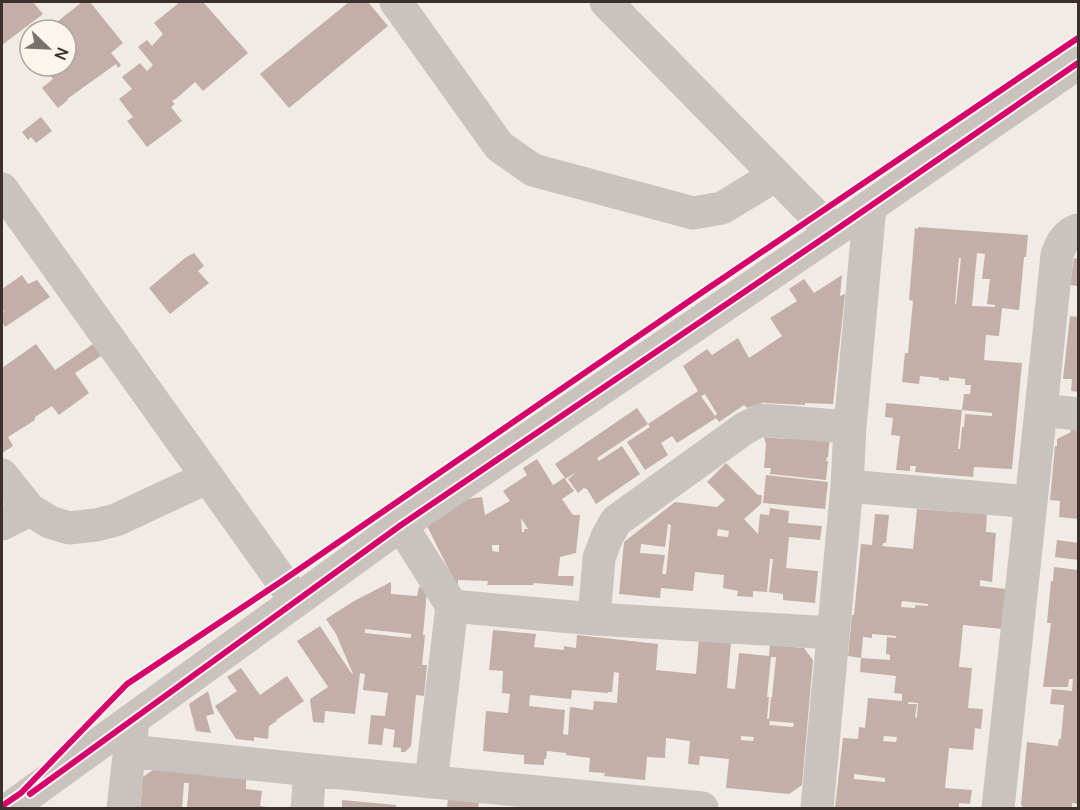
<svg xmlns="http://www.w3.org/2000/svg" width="1080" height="810" font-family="Manrope,sans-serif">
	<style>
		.building { fill: #c3afa7; fill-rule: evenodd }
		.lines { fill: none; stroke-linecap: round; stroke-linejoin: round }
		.minor { stroke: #c9c3be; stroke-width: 33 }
		.cycleway-casing { stroke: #fbf5ee; stroke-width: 10 }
		.cycleway { stroke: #d6006c; stroke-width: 6 }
	</style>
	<rect width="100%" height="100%" fill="#f0ebe5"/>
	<path class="building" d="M2,2H33L43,14L2,45Z
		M82,2H90L123,43L111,53L121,65L118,68L116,64L67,99L68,100L58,108L42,88L53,79L44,66H66V45L73,41L66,33V30H64L57,22Z
		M180,2H203L248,53L203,91L195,82L177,98L172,101L175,104L171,107L182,121L147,147L127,121L133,117L119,99L132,89L122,77L140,63L147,71L153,65L138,47L147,40L152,46L163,34L154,23Z
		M349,2H368L388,26L289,108L260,74Z
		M41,117L52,131L36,143L31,137L28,140L22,132Z
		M918,227L1028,235L1026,257H1024L1019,310L1002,308L999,336L986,335L984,360L1022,363L1012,469L974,467L973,477L915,472L916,466H910V471L896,470L900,436L891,435L893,418L885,417L886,403L962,410L958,449H960L962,427H964L965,414L992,416V413L962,410L964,394H970L971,385H965V379L949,377V381L939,380V378L920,376L919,384L902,382L905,353H908L913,301L909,300L915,228L918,229ZM977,253L985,254L982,279H990L987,304L995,305V307L972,306ZM959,258H961L956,304H955Z
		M194,253L204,266L198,271L209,283L170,314L149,288L185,258Z
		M1074,258L1078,259V286L1070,285Z
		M22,275L28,284L37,280L50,297L5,327L2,322V314L4,312L2,308V289Z
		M842,275L840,296L845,294L833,404L805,403V405L765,403V402L747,408L744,405L719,422L716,418L677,443L672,436L661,443L668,455L645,470L627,442L650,427L648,424L698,391L683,366L707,349L712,355L738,338L749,358L782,336L770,318L797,301L789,289L804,279L814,293ZM705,394L717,414L715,416L701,396Z
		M1070,316L1078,317V392L1071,391L1072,379H1063Z
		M96,342L104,354L75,373L89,393L59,415L52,406L35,417V420L8,437L13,446L2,453V368L36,344L55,370Z
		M637,408L648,424L597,458L599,461L622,446L640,474L596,504L587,489L584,488L578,493L568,479L577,472L565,479L574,491L562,499L573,515H580L576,553L560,557L558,576H574L573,586L534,583L533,585H487L488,581L458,580V584H456L427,526L466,499L482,497L485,515L510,501L503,491L527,475L523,468L537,459L553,485L564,478H565L555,464ZM521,518L528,529H524V532H522ZM492,545H499V552L492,551Z
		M1070,430H1078V519L1059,517L1060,501L1050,500L1055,446H1057V439L1071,432Z
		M786,433L830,437L828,457H827L826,461H828L826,480L770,474L771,468H764L766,445L764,437L785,439Z
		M726,463L758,495H762L761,504L744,519L758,534L760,514L769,515L770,508L789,511L788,523L822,526L820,540L789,537L786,568L818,571L815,603L783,600V594L769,592L773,559H770L767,592L753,591V597L737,596L738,591L723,588L724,575L695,572L693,591L661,588L660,598L619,594L624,542L675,502L717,507L725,500L707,482ZM668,524L671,525L666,574H662L665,555L640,553L641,544L665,547ZM718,529L729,531L728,537L717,536Z
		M766,475L828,482L825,509L763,503Z
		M959,508L987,511L986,532L996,533L992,582L980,580V586L1006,589L1002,629L963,625L959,667L972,668L968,708L983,709L981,729L975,728L973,750L949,748L945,788L972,790L970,804L959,803V808H835L843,738L858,739L859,727L865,728L868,698L902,701V694L894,693L896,676L860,672L861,658L890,660V655L886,654L887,637L896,638V636L872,634V638L863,637L861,658L848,656L852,615H854L861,544L872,545L875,514L889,515L886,543H883L882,546L913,549L917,509L958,512ZM902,601L928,604V606L915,605V608L901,607ZM908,702L918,703L917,717L915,718L917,704H908ZM884,736L897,737L896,742L883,741ZM854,774L885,778V782L854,779Z
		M1057,540L1078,543V560L1055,557Z
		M1054,567L1078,570V747H1077V755H1078V804L1072,803V808H1024L1021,805L1027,742L1058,746L1059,739H1061L1064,705L1050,704L1052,689L1072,691L1073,679H1069L1068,687H1043L1051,623H1047L1051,581H1053Z
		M391,582V594L417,596L419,587L424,588L427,591L423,635H425L422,665H427L424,696L416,695L411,746L405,752H401V748L393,747L395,730L384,728L382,745L368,744L371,715L385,716L388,693L363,690L365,674L360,673L355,714L325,711L324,723L313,722L310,699L328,687L297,641L320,626L352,674H353L336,634L326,619L354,601ZM365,629L411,634V638L365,633Z
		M493,630L536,634L534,647L564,650V646L576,648L577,635L658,644L656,670L696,674L699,638L731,642L727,688L735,689L739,653L769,656L770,645L804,648L813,660L802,785L789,794L726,788L729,759L700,756L699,765L688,764L690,741L666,738L665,758L647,757L645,780L604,776L605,773L589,772L590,758L566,755V753L547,751L546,759H544V765L524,764V755L483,751L486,711L508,713L510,694L502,693L503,671L489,670ZM771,657H776L772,697H771L769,719H767L769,697H767ZM614,672L619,673L617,703L594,701L593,710L570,707L568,735L563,734L565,710L529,706L530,695L571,699L572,690L608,693V692H612ZM770,721L794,723L793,727L769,725ZM741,736L754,737L753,741L741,740Z
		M241,668L260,695L287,676L304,701L276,720L277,721L269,726L268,739L254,737V741L236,739L215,706L237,691L227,677Z
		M208,691L214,714L206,716L211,733L196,731L189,704Z
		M154,769L246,779V789L262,791L260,806L267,807V808H187L189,783H184L182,808H140L143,777Z
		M448,799L479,802L478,808H447Z
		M342,800L396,805V808H342Z"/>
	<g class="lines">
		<path class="minor" d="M396,2L499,146L533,170L693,213L722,208L776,175
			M606,2L816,216L837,229
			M2,189L296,601
			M1041,410L1057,255C1061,243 1066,234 1078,230
			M2,475L30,510L50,522L69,528L96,525L116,520L208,477
			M847,486L1031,502L1041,410L1078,414
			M2,524L30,510
			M401,525L452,606
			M594,619L599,558L607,537L616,521L745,428L761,420L850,427
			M130,751L310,770L702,808
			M431,782L452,606L594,619L833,633
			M10,808L401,525L837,229L1078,63
			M123,808L132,730
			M307,808L310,770
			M817,808L847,486L850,427L870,206
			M998,808L1031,502"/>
		<g class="cycleway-casing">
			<path id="cycleway" d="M30,794L401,525L837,229L1078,63
				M2,806L21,793L127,684L282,581L704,291L1078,38"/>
		</g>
		<use href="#cycleway" class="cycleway"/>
	</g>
	<rect width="1080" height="810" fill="none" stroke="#3b302b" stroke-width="6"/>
	<g transform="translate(48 48) rotate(113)"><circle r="28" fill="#fbf5ee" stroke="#aea6a0" stroke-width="1.5"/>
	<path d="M0-4.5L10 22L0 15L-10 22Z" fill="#7a716c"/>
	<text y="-9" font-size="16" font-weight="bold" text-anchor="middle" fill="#3b302b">N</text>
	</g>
</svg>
